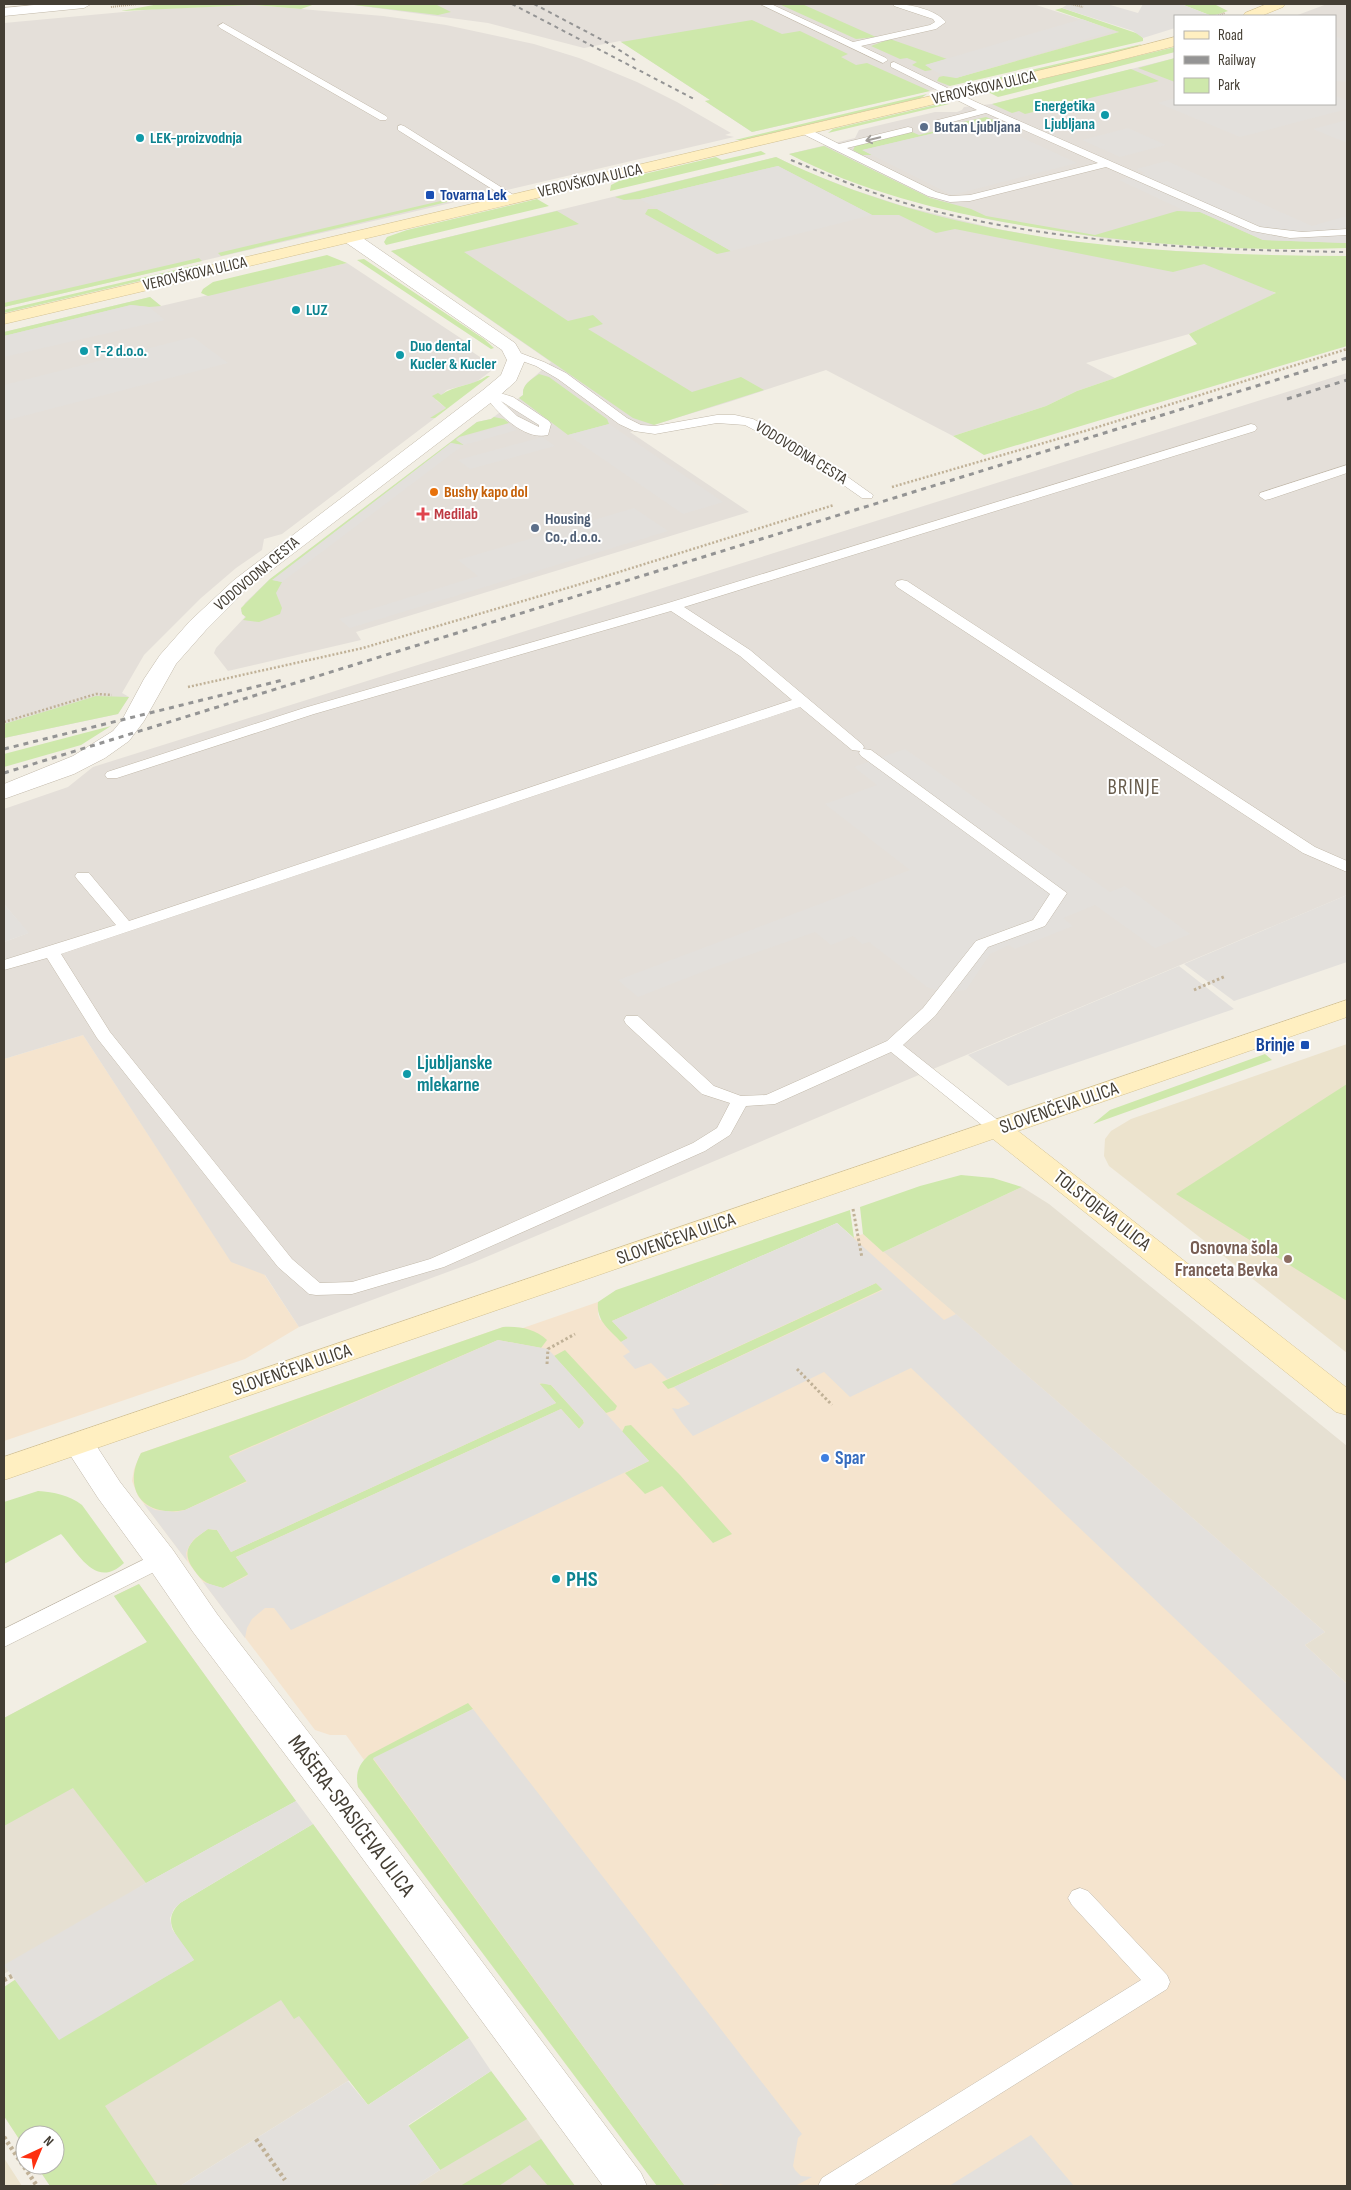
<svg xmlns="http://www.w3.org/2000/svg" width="1351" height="2190" font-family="'Sofia Sans Condensed',sans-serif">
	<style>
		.residential { fill: #e6e0d2 }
		.commercial { fill: #f5e4ce }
		.industrial { fill: #e4dfd9 }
		.education { fill: #ece3cd }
		.green { fill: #cee8ab }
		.parking { fill: #e3e0dc }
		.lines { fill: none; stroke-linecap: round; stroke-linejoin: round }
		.lane-casing { stroke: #c1b8a9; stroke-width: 1 }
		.street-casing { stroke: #c1b8a9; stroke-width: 1 }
		.secondary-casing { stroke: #d4c293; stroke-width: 1 }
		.path-far3 { stroke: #c0b197; stroke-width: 2; stroke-dasharray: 1 1; stroke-linecap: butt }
		.path-far2 { stroke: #c0b197; stroke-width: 2.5; stroke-dasharray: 2 2; stroke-linecap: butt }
		.path-far1 { stroke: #c0b197; stroke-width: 3; stroke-dasharray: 2.5 2.5; stroke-linecap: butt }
		.path { stroke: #c0b197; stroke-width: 4.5; stroke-dasharray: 3 3; stroke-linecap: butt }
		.lane { fill: #fff; fill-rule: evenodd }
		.street { fill: #fff; fill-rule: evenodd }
		.secondary { fill: #ffefc1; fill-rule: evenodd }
		.rail-far1 { stroke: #949494; stroke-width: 2; stroke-dasharray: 4 4; stroke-linecap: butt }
		.rail { stroke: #949494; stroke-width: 3; stroke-dasharray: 5 5; stroke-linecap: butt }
		.oneway { stroke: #a29e9a }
		.culture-dot { fill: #0f9aa8; stroke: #fff; stroke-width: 2 }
		.service-dot { fill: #5c6f8a; stroke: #fff; stroke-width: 2 }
		.transit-dot { fill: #1a4fb4; stroke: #fff; stroke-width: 2 }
		.food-dot { fill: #e8710a; stroke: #fff; stroke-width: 2 }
		.health-dot { fill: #e0444e; stroke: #fff; stroke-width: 2 }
		.education-dot { fill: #8d6e63; stroke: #fff; stroke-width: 2 }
		.shop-dot { fill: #3f7fe0; stroke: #fff; stroke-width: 2 }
		.labels { text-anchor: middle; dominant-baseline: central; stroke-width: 4; stroke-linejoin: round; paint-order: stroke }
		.far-street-label { font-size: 16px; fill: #443e34; stroke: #fff }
		.far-culture-label { font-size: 16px; font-weight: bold; fill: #0d838f; stroke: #fff; text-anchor: start }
		.far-service-label { font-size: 16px; font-weight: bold; fill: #4e5e75; stroke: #fff; text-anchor: start }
		.far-transit-label { font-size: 16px; font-weight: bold; fill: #164399; stroke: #fff; text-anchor: start }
		.far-food-label { font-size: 16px; font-weight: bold; fill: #c56008; stroke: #fff; text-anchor: start }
		.far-health-label { font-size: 16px; font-weight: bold; fill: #be3a42; stroke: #fff; text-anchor: start }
		.transit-label { font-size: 19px; font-weight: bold; fill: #164399; stroke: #fff; text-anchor: end }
		.culture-label { font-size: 19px; font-weight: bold; fill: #0d838f; stroke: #fff; text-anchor: start }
		.street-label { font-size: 19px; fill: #443e34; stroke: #fff }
		.education-label { font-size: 19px; font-weight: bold; fill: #785e54; stroke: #fff; text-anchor: end }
		.shop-label { font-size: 19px; font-weight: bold; fill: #366cbe; stroke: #fff; text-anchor: start }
		.quarter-label { font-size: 21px; letter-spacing: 1px; fill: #675b4b; stroke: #fff }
		.near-culture-label { font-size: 22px; font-weight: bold; fill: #0d838f; stroke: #fff; text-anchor: start }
		.near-street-label { font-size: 22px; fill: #443e34; stroke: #fff }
	</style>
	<rect width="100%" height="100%" fill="#f2eee4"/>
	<path class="residential" d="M1022,1187L1049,1204L1347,1446V1684L1305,1645L1325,1632L883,1252Z
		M139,1584L296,1801L146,1883L4,1974V1718L147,1642L114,1596Z
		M313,1824L469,2038L348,2081L180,2186H50L36,2165H55V2135H25V2148L4,2116V1987L59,2039Z
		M491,2071L527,2119L575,2186H415L440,2170Z"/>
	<path class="commercial" d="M83,1035L231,1261L264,1274L299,1327L245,1359L4,1441V1059Z
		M863,1234L1325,1632L1305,1645L1347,1684V2186H672L346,1735H330L315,1730L138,1496L132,1481L134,1469L141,1453L503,1327L523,1328L598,1302V1314L600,1320Z"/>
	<path class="industrial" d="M346,4H1033L1120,32L956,78L950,86L752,132L705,101L710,100L620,41L584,48L488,23Z
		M1327,4H1347V248H1261L1169,244L1108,239L991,220L916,202L839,177L789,154L855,138L859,130L935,112H957L962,110L964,107L992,104L1175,58V104H1335V16H1295Z
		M254,5L383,16L446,25L534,44L579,58L637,82L677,102L731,133L725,135L734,137L4,307V23L156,9Z
		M776,157L807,172L854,190L903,206L993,228L1046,238L1132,249L1222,253L1276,294L1189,334L1086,363L1115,378L1077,391L1046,406L953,436L826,370L729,402L630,432L749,512L356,632L361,640L228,671L214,653L216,648L245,617L241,611L245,603L270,579L477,422L491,419L523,395V390L527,383L551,362L391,251Z
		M347,263L471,345L465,347L489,363L491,371L476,382L447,390L436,400L446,408L431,418H435L282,534L264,539L262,550L236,568L201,598L144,655L122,693L129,697L118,714L4,738V332L150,297L161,306Z
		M1347,373V895L472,1263L299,1327L265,1275L231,1262L83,1035L4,1059V942L28,933L4,904V809L68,787L93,767Z"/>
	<path class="education" d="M1347,1044V1353L1109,1166L1104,1156L1105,1139L1111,1131L1131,1119Z
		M4,2158L22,2186H4Z"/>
	<path class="green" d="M159,4H315L301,9L254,5L121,11Z
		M346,4H435L451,12L438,15Z
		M779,4H802L876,37L856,39Z
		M1181,4H1214L1228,11L1212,16Z
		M1062,8L1139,34L1143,38V41L950,86L937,81L939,77L948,75L956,78L1119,32L1055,10Z
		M752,20L782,34L800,31L848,54L841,57L856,65L867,63L930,91L752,132L705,101L710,100L621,42Z
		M890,39L947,59L926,65L932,70L925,71L912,65L917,62L907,58L900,59L871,46Z
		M1142,44L1136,47L1113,53L975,86L971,84Z
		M1175,47V52L998,97L988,92Z
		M1175,58V82L1138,68Z
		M1131,69L1159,81L1025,114L1019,111L1012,113L992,104Z
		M927,94L921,98L743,140H735Z
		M939,104H949L828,133L833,129Z
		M986,117L1001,123L995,125L985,121L863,150L872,155H862L853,150L855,146L912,132L919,135L947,128L945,126Z
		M824,146L930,198L971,209L986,216L1095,235L1177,211L1200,212L1263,240L1347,243V248C1244,252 1140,245 1038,228C953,214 866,194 789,154Z
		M761,151L766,154L610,191L611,185L623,179L716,157L722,160Z
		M776,157C953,244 1154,255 1347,256V346L984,455L953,436L1046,406L1077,391L1115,378L1197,344L1189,334L1276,293L1204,264L1173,272L955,229L936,233L899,215H872L778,166L640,199L624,200L615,197Z
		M462,196L468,197L221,256L218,253Z
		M537,199L549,206L386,245L384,242L387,237L407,230Z
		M648,209H657L731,251L717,254L645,214Z
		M557,211L579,224L464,252L568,321L593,315L603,324L588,329L692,392L741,377L764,390L654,425L633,418L391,251Z
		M327,255L347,263L208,296L201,293L203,289L213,282Z
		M199,258L202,261L4,307V303Z
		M364,259L484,339L494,348L491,349L357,260Z
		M201,264L195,268L4,313V310Z
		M150,297L161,306L149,307L131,305L4,336V332Z
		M539,374L549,377L607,419L609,424L568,435L519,398L523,395C522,384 531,380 539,374Z
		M487,376H490L435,418H430L446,408L432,396L438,393L441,395C454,385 473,386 487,376Z
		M494,417L504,419L509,423L459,437L456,440L464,445L451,443L273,580L282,582L276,593L282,608L280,614L259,622L243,620L246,617L242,614L241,608L270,579L477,422L491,419Z
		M96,696L129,697L118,714L4,738V724Z
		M111,726L81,745L4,767V754Z
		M1265,1054L1272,1060L1093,1124L1110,1110Z
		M1347,1084V1301L1176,1194Z
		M961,1175L993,1178L1022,1187L883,1252L863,1234L860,1207L920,1186Z
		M850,1210L854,1238L837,1223L612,1321L628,1338L621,1342C609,1329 596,1321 598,1302L616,1290Z
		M876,1283L883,1289L674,1387L668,1389L662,1382Z
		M503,1327C520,1326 535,1329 547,1340L541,1348L498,1340L229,1456L247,1481L185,1510C145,1518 121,1491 141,1453Z
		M565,1350L617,1406L615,1410L606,1413L554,1356Z
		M543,1383L551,1385L583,1420L584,1423L579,1429L561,1409L236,1557L249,1574L223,1588C209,1585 202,1582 194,1570C180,1551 190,1541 208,1529L217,1530L231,1552L556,1403L539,1384Z
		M631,1425L680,1475L732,1534L713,1543L662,1486L645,1494L625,1473L649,1461L622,1432L625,1426Z
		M38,1491C54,1492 69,1495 82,1505L124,1563C96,1590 78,1553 61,1534L4,1564V1502Z
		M139,1584L296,1801L146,1883L73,1788L4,1826V1718L147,1642L114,1596Z
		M468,1703L473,1709L373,1759L685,2186H657L358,1787C355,1773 359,1764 369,1755Z
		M313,1824L469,2038L368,2105L299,2016L294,2019L281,2000L105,2106L158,2186H50L36,2165H55V2135H25V2148L4,2116V1987L16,1979L59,2039L194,1960C182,1940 158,1924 180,1903Z
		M491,2071L527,2119L440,2170L408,2126Z
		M541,2139L575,2186H548L530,2165L499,2186H460Z"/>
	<path class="parking" d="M1068,4H1107L1138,13L1143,4H1181L1212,16H1175V28L1143,38L1133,31L1062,8Z
		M1082,19L1113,31L956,78L943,76L925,65Z
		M1335,36L1347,41V82L1335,81Z
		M1335,96L1347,100V109L1240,137L1158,103L1175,98V104H1335Z
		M1347,120V143L1313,129Z
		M986,121L1077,163L952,195L862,150Z
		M1128,128L1166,145L1120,157L1082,140Z
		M1167,161L1312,226L1347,216V243L1263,240L1200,212L1185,211L1119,180L1145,173L1136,169Z
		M778,166L872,215L731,251L640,199Z
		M131,305L149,307L165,320L4,357V336Z
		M193,337L228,363L4,421V385Z
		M508,424L517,430L464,445L456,439Z
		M609,424L723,502L683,514L568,435Z
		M542,437L555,446L470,469L458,460Z
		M451,443L462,446L282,582L272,580Z
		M634,508L668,531L350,628L339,619L478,576L458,560Z
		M905,749L1110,892L1125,886L1190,934L1155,948L1095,905L1063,918L1073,926L1015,949L1009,945L990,954L966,990L944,993L927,987L869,942L862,944L853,936L831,945L815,932L715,967L638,997L618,980L910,870L825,804L877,785L854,767Z
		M1347,895V962L1234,1001L1184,964Z
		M4,904L29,933L4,942Z
		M1179,966L1234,1009L1008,1086L968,1055Z
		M837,1223L944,1320L956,1314L1325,1632L1305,1645L1347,1684V1782L911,1368L850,1397L824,1372L693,1436L682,1423L672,1408L678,1409L690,1404L674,1387L883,1290L876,1283L667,1379L651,1363L635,1369L623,1356L630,1352L621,1342L628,1338L612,1321Z
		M498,1340L548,1349L649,1461L291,1630L274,1608H265L252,1619L247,1628L245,1638L203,1582L223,1588L247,1576L248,1574L236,1557L561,1409L579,1429L584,1423L583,1420L551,1385L539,1383L556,1403L231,1552L217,1530L208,1529L194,1539L189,1546L186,1553L187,1561L144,1504L155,1510L176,1512L185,1510L247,1482L229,1457Z
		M473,1709L802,2134L798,2138L793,2166L795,2170L801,2176L812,2177L795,2186H727L720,2184L705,2186H685L373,1758Z
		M296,1801L313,1824L180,1903L174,1909L170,1918L172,1929L194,1960L59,2040L4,1965L146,1883Z
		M469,2038L491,2071L408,2125L440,2170L415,2186H180L348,2081L368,2105Z
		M1031,2135L1074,2186H949Z"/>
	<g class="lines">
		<g class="lane-casing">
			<path id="lane" d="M760,4H771L853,42L930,25L935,22L933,19L894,6L893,4C909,4 935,9 946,22L936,29L861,46L886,58L888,60L883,63Z
				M223,23L386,116L388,118L386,120H380L220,28L218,26Z
				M894,62L976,102L1260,227L1302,232L1347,229V235L1290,238L1252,231L1106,167L970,201L950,202L928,196L801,133V129H809L839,144L908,127L912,128V132L847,148L936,192L950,196L970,195L1098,163L986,113L937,126L934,125V121L977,110L891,67V63Z
				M401,125L404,126L520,199L515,202L511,201L398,130V126Z
				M515,351L544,362L566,373L627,418L641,425L655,426L717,415H735L753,419L807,448L873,495L872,498H862L799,454L745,425L717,423L655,434L634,431L619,424L558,379L536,366L511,357L509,355Z
				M490,390L513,397L549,421L551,424L548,435C524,441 496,412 484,394ZM501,401L539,425V427L517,416Z
				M1251,424L1255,425L1257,428L1255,431L684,607L750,650L862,744L864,747L863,749L871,750L1067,893L1045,926L988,947L935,1016L903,1045L1004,1125L1007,1129L1004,1133L998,1135L992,1133L891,1052L775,1104L746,1106L730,1135L705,1151L444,1267L352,1294L316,1295L309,1294L278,1267L97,1038L47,958L4,970V960L116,925L77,879L75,876L77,873H89L129,921L792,700L740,656L671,611L314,714L117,778H107L105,775L107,772L304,708L668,603ZM800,707L852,750L860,751L859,753L861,756L1050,894L1033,920L976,941L923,1008L887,1041L766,1095L741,1096L714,1086L638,1016H626L624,1020L626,1024L702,1094L730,1103L717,1128L693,1143L430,1259L352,1282L320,1283L292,1259L110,1032L61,954Z
				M1347,465V473L1270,499L1265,500L1259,496L1260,493Z
				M902,580L907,581L1315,847L1347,861V872L1303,853L897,587L895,584L897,581Z
				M161,1551L168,1553L172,1559L168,1565L4,1647V1629Z
				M1080,1888L1088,1891L1167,1975L1170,1982L1167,1989L853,2186H818L822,2178L1141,1980L1072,1905L1068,1898L1072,1891Z"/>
		</g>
		<g class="street-casing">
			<path id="street" d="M44,4H91L84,8L4,16V8Z
				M351,233L357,234L515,343L525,360L516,381L497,398L248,588L206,630L176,664L144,721L129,741L105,758L74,774L4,799V784L73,756L113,731L122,720L144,679L160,655L190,621L234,580L483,390L501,375L507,360L502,350L345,242L343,238L345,234Z
				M79,1433L90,1436L120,1482L173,1550L217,1614L350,1786L641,2173L647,2186H603L324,1806L193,1632L149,1568L98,1498L63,1444L68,1436Z"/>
		</g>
		<g class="secondary-casing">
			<path id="secondary" d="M1267,4H1285L1283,7L1261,16H1243L1245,13Z
				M1175,37V46L1108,63L4,324V314L1105,55Z
				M1347,1000V1017L1018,1131L1347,1388V1415L1336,1412L993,1139L4,1480V1457Z"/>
		</g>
		<path class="path-far3" d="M1071,4L1083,7
			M111,7L137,4
			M1216,16L1225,13
			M1344,350L1347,349"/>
		<path class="path-far2" d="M892,487L1085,431L1347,349
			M188,687L363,648L574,586L834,505
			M4,722L96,694L112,695"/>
		<path class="path-far1" d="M1194,990L1226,976
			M853,1209L862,1258
			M547,1364L548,1349L575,1334
			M797,1369L832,1405"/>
		<path class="path" d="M4,1980L12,1976
			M4,2137L37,2186
			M256,2139L285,2180"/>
		<use href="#lane" class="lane"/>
		<use href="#street" class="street"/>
		<use href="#secondary" class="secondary"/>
		<path class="rail-far1" d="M512,4L694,99
			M534,4L608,43L635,60
			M791,160C835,178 880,197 926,209C1064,244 1205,250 1347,252"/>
		<path class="rail" d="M1287,399L1347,380
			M4,749L283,680
			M4,773L1347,358"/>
	</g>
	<defs><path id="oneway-shaft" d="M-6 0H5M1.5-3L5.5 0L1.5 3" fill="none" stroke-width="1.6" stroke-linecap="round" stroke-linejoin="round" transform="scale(1.25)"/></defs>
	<use class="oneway" href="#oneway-shaft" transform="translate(873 139) rotate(166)"/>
	<g class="culture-dot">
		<circle cx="1105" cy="115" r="5"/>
		<circle cx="140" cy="138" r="5"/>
		<circle cx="296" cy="310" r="5"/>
		<circle cx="84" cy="351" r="5"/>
		<circle cx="400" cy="355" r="5"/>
		<circle cx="407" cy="1074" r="5"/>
		<circle cx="556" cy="1579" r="5"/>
	</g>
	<g class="service-dot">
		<circle cx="924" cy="127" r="5"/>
		<circle cx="535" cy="528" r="5"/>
	</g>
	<g class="transit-dot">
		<rect x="425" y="190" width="10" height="10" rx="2.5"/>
		<rect x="1300" y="1040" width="10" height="10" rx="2.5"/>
	</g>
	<circle class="food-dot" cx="434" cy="492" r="5"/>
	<path class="health-dot" d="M420.5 506.5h5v5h5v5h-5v5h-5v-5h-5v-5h5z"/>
	<circle class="education-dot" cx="1288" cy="1259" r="5"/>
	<circle class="shop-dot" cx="825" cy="1458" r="5"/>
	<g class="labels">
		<g class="far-street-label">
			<text transform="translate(984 88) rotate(-13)">VEROVŠKOVA ULICA</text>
			<text transform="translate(590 181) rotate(-13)">VEROVŠKOVA ULICA</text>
			<text transform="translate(195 274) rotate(-13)">VEROVŠKOVA ULICA</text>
			<text transform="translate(801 453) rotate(32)">VODOVODNA CESTA</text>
			<text transform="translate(257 574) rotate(-40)">VODOVODNA CESTA</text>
		</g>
		<g class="far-culture-label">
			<text x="1095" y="106" text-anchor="end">Energetika<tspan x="1095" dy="18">Ljubljana</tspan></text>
			<text x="150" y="138">LEK-proizvodnja</text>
			<text x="306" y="310">LUZ</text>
			<text x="410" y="346">Duo dental<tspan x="410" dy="18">Kucler &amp; Kucler</tspan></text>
			<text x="94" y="351">T-2 d.o.o.</text>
		</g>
		<g class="far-service-label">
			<text x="934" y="127">Butan Ljubljana</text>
			<text x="545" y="519">Housing<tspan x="545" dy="18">Co., d.o.o.</tspan></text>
		</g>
		<g class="far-transit-label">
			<text x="440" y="195">Tovarna Lek</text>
		</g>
		<g class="far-food-label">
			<text x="444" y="492">Bushy kapo dol</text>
		</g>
		<g class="far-health-label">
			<text x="434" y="514">Medilab</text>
		</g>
		<g class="transit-label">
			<text x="1295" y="1045">Brinje</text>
		</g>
		<g class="culture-label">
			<text x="417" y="1063">Ljubljanske<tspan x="417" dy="22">mlekarne</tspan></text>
		</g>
		<g class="street-label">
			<text transform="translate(1059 1108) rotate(-19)">SLOVENČEVA ULICA</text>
			<text transform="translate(1102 1211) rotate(38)">TOLSTOJEVA ULICA</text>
			<text transform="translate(676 1239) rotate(-19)">SLOVENČEVA ULICA</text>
			<text transform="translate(292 1370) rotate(-19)">SLOVENČEVA ULICA</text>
		</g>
		<g class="education-label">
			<text x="1278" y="1248">Osnovna šola<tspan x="1278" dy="22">Franceta Bevka</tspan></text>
		</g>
		<g class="shop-label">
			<text x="835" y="1458">Spar</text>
		</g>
		<g class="quarter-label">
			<text x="1134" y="787">BRINJE</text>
		</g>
		<g class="near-culture-label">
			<text x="566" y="1579">PHS</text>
		</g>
		<g class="near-street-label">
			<text transform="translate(351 1816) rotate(53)">MAŠERA-SPASIĆEVA ULICA</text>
		</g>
	</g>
	<rect width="1351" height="2190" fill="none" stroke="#443e34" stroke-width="10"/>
	<rect x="1174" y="15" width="162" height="90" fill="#ffffff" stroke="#b4b2ae"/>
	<rect x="1184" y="31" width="25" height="8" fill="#ffefc1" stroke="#b4b2ae"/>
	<text x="1218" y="40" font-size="15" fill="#443e34">Road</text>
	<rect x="1184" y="56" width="25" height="8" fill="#949494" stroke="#b4b2ae"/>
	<text x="1218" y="65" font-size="15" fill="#443e34">Railway</text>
	<rect x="1184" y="78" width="25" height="15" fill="#cee8ab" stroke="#b4b2ae"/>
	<text x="1218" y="90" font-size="15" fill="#443e34">Park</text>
	<g transform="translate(40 2150) rotate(44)"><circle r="24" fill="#ffffff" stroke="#b4b2ae"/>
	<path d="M0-4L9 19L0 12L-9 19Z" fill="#fe3010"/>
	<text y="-8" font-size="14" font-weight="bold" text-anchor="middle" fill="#443e34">N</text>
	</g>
</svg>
